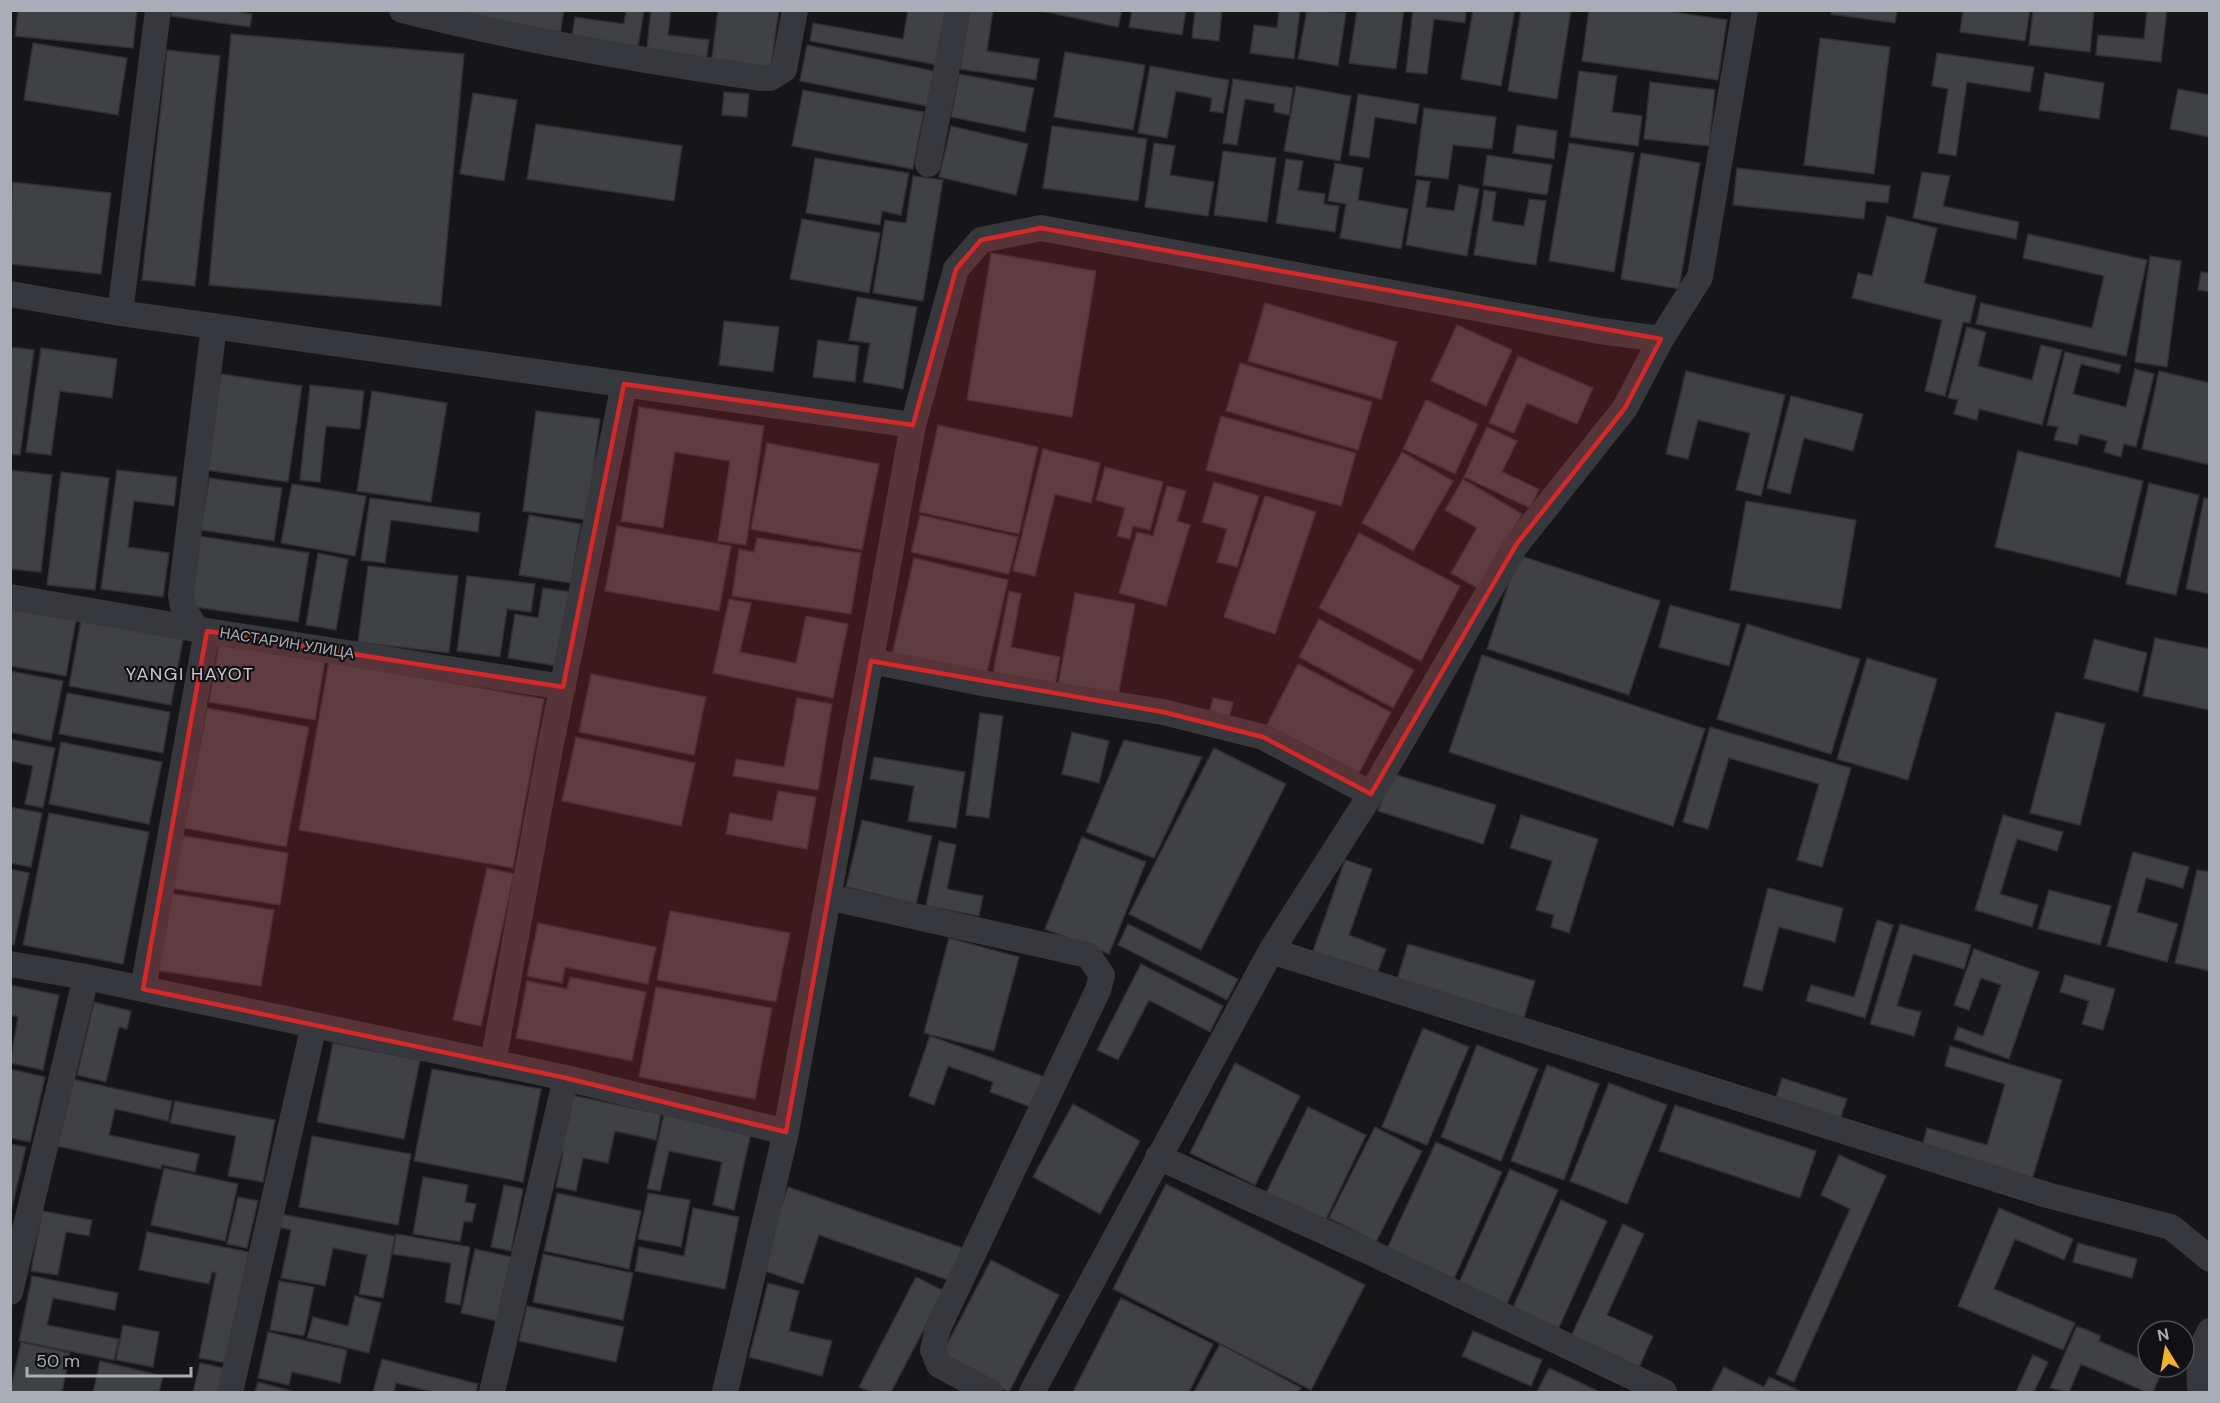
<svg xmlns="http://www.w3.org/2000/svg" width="2220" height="1403" font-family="'DM Sans',sans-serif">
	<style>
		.building { fill: #404145; stroke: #303034; stroke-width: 1.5 }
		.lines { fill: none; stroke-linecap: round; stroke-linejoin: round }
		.street { stroke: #37383d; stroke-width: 26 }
		.marked { fill: #d62828; fill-opacity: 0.2; stroke: #d62828; stroke-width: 4.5; stroke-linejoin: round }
		.labels { text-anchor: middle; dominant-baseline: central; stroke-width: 4.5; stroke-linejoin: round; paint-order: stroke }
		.street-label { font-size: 15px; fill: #a8adb8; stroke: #111113 }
		.quarter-label { font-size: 18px; letter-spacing: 1.5px; fill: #c9ccd4; stroke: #111113 }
	</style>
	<rect width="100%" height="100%" fill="#161618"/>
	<path class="building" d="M18,10H137L133,48L15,36Z
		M172,10H229L252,14L250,27L171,16Z
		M466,10H564L560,34L465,17Z
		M626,10H644L637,53L571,43L575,17L624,24Z
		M651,10H671L668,35L709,40L706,62L646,55Z
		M718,10H779L770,73L711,65Z
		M908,10H948L938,65L810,41L813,23L903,39Z
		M969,10H993L987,51L1039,59L1036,80L960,69Z
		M1037,10H1122L1118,27Z
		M1132,10H1186L1182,35L1129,27Z
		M1195,10H1222L1219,41L1192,38Z
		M1279,10H1300L1294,59L1250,53L1254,25L1277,28Z
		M1307,10L1346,13L1338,66L1298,59Z
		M1357,10H1404L1396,69L1349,63Z
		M1413,10H1466L1465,23L1434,19L1427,74L1406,72Z
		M1473,10H1515L1501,86L1461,79Z
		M1521,10H1571L1557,99L1508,91Z
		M1589,10H1660L1727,20L1718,80L1582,61Z
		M1832,10H1897L1895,23L1831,14Z
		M1963,10H2030L2025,41L1960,32Z
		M2033,10H2094L2090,52L2029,45Z
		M2147,10H2167L2161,62L2096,55L2098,35L2144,39Z
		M231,34L464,54L441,306L209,285Z
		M1820,38L1890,47L1874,174L1804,165Z
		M33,43L127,58L118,115L24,100Z
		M807,45L934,71L927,106L800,81Z
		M167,50L220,56L195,286L142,280Z
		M1065,52L1145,65L1133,130L1054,117Z
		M1937,53L2034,67L2030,92L1967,82L1956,156L1938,153L1948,89L1932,86Z
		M1150,66L1229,80L1223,113L1210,111L1212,98L1176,91L1167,138L1138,133Z
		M1579,71L1617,76L1612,112L1642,116L1638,146L1570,137Z
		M2045,73L2104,83L2099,119L2039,110Z
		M959,74L1034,88L1025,132L951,117Z
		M1233,79L1293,88L1289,115L1274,112L1275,104L1245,99L1237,145L1223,143Z
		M1650,82L1715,90L1709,146L1644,139Z
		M1296,86L1351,96L1340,161L1284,151Z
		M2178,89L2210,95V137L2170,129Z
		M803,90L924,112L913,169L792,146Z
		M724,92L749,94L747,117L722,115Z
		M473,93L517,100L504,181L460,174Z
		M1358,94L1419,104L1416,124L1375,117L1369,158L1349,155Z
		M1424,108L1496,117L1492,149L1453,145L1448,179L1415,175Z
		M536,124L682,146L674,201L527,179Z
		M1517,125L1557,131L1554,159L1513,153Z
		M951,126L1028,144L1016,195L939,177Z
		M1052,126L1147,139L1138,201L1043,188Z
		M1154,143L1175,146L1170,175L1214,182L1208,216L1145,207Z
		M1569,143L1634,153L1614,272L1549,261Z
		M1223,151L1276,158L1267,222L1214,215Z
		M1641,153L1700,163L1679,289L1621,279Z
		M1487,155L1552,165L1547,195L1483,185Z
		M815,158L909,173L901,215L882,211L880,225L806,213Z
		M1286,159L1303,161L1298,190L1325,194L1324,204L1339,206L1335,232L1276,223Z
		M1335,163L1363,168L1358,200L1408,209L1401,249L1340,238L1346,204L1328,201Z
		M1737,168L1890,186L1888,203L1866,201L1864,219L1733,205Z
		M1922,172L1950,176L1943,206L2019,222L2016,239L1913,218Z
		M913,176L943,180L923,301L873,293L885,220L906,223Z
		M1417,180L1430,182L1426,207L1454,211L1459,185L1479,189L1467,256L1406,245Z
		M12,182L111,193L101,274L10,264Z
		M1484,190L1496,192L1492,221L1524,226L1529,199L1546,201L1536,265L1474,255Z
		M1887,216L1937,228L1924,283L1976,296L1970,323L1963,322L1945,396L1925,391L1942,320L1852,298L1858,273L1872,276Z
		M802,219L880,233L869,293L790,279Z
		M2028,234L2147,260L2126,356L1976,324L1981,303L2092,328L2104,276L2023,258Z
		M991,253L1096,271L1072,417L967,400Z
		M2150,256L2181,261L2167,367L2135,362Z
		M2201,272L2210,273V292L2198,290Z
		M857,297L917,307L903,389L863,382L870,343L849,340Z
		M1265,303L1397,342L1381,399L1248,361Z
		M724,321L779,327L773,372L719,365Z
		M1457,325L1512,350L1486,406L1431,381Z
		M1967,327L1986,332L1978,366L2032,380L2041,345L2062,350L2042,425L1979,409L1977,420L1954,414L1958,400L1948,398Z
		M818,340L859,346L855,382L813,377Z
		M10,347L34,350L20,455L10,454Z
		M41,348L117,359L112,398L60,391L51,455L26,452Z
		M2065,352L2121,365L2119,373L2081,364L2073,394L2126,407L2135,369L2154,374L2136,447L2124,444L2121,457L2104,452L2107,441L2080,434L2077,445L2054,440L2058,427L2047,425Z
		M1518,356L1593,388L1577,424L1527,403L1514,433L1489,423Z
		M1240,363L1372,402L1358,450L1226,411Z
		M1686,371L1785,395L1761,496L1736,490L1750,433L1698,420L1688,459L1666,454Z
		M2159,371L2210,383V465L2142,449Z
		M221,374L302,386L288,482L207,470Z
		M310,385L364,391L360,429L326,426L320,482L300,480Z
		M372,391L447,403L431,502L357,491Z
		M1791,396L1863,414L1853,451L1804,438L1790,494L1767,488Z
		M1426,400L1478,424L1455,474L1403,449Z
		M639,407L764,426L746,545L718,541L730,461L675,452L663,528L621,521Z
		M536,411L600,419L587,520L523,511Z
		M1221,416L1356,453L1341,506L1206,470Z
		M938,425L1038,447L1019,534L919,512Z
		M1487,427L1517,441L1502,472L1539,489L1530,508L1464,477Z
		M767,443L879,464L862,550L751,529Z
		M1043,449L1100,463L1091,503L1055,494L1035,576L1013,571Z
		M2018,451L2143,481L2120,577L1995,547Z
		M1402,452L1453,481L1413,551L1362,523Z
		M1105,467L1163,482L1150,530L1133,526L1130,539L1117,536L1125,508L1096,500Z
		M10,470L52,475L41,572L10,569Z
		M117,470L177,477L174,506L134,501L128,547L169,553L163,597L101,589Z
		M61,472L109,478L95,590L47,585Z
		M209,478L282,488L274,541L201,530Z
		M1463,479L1522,514L1479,589L1451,573L1477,528L1445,510Z
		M1214,482L1259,496L1237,567L1217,562L1227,529L1202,522Z
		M2149,483L2199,495L2176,595L2126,584Z
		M292,484L366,496L355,556L281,543Z
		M1167,486L1186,491L1177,521L1190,525L1166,606L1119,593L1137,532L1153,536Z
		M1265,496L1316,512L1275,634L1224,617Z
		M370,498L480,513L478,532L391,520L385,563L361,560Z
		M2204,498L2210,499V594L2186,589Z
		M1746,501L1856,520L1841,609L1730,590Z
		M529,515L581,524L571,583L519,575Z
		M920,515L1018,537L1009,574L911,552Z
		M617,526L731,546L719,611L605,591Z
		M1359,533L1460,586L1421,661L1319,608Z
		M198,536L309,553L298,622L188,606Z
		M757,538L861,553L851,614L732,596L739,549L754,552Z
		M318,553L348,559L336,630L306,625Z
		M1518,555L1660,601L1629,695L1487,649Z
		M914,558L1008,580L986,677L892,655Z
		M368,566L458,576L449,653L358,642Z
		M467,576L535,584L531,612L507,609L500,657L457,651Z
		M543,588L571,592L557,666L508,658L515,614L538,618Z
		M1009,591L1021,594L1011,647L1060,657L1054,690L992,678Z
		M1075,593L1135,604L1117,702L1057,691Z
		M729,599L751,603L740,652L796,663L806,616L848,624L833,698L713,673Z
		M10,602L77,614L66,676L10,666Z
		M1670,605L1740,624L1729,666L1659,647Z
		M82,615L184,634L171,705L69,686Z
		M1319,619L1414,670L1393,708L1299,657Z
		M1747,624L1860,659L1831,754L1717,719Z
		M2155,638L2210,649V710L2143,696Z
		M2094,639L2147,653L2138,692L2084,678Z
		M219,642L325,660L315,720L209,702Z
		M1482,655L1705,729L1673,826L1449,752Z
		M1867,658L1937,679L1908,780L1837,759Z
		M329,661L544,699L513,868L299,830Z
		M1298,664L1391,712L1359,773L1267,725Z
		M10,671L63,681L51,741L10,732Z
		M591,674L706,697L694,755L579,732Z
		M67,693L170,712L163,753L59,734Z
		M797,698L832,704L818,790L733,776L736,759L784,767Z
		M1213,698L1233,702L1228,723L1208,718Z
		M207,708L309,727L286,847L184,828Z
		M2056,712L2105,724L2080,825L2030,813Z
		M980,713L1003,716L989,818L966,815Z
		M1710,727L1851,768L1822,867L1797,860L1819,784L1729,758L1708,829L1683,822Z
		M1072,732L1109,741L1099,783L1062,774Z
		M576,737L695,763L681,826L562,801Z
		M10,739L55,748L43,808L25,804L33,766L10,761Z
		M1124,740L1202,757L1154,858L1086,832Z
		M61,742L162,762L149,824L49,804Z
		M1214,748L1286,784L1201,950L1129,914Z
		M874,757L965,772L956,828L908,821L914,786L870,779Z
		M1390,773L1496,805L1483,844L1378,811Z
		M778,791L816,797L807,849L726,834L730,813L772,821Z
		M10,807L42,813L31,867L10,863Z
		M49,813L149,832L123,964L23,945Z
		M1521,815L1598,839L1569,933L1551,927L1554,915L1536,910L1552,861L1510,848Z
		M2003,815L2063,832L2057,851L2017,839L2000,894L2038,905L2032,927L1975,910Z
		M862,820L932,836L916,904L846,887Z
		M178,835L288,853L280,905L170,888Z
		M1082,837L1146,862L1109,954L1045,929Z
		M939,841L956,845L947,889L983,896L979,916L926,906Z
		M2133,852L2189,867L2183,888L2146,878L2137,912L2178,924L2167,962L2107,946Z
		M1345,860L1372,869L1349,935L1386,949L1375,979L1311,957Z
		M487,868L514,874L481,1026L453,1020Z
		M10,869L29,873L14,945L10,944Z
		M2197,870L2210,872V971L2175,963Z
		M1768,888L1843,908L1835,942L1779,927L1762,991L1743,986Z
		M2049,890L2111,906L2100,945L2038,929Z
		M168,893L274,910L261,986L155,970Z
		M670,911L790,933L776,1002L657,980Z
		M1877,920L1893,925L1865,1018L1806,1001L1811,985L1854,997Z
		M538,923L656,947L648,984L565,967L562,983L527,976Z
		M1128,924L1238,979L1227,1000L1118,945Z
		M1900,924L1971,945L1964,969L1913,954L1897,1006L1921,1012L1914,1036L1870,1024Z
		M949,938L1019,957L994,1051L924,1033Z
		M1408,944L1535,981L1523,1021L1396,983Z
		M1974,949L2039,972L2009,1059L1954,1039L1958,1027L1983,1036L2001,985L1981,978L1969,1010L1954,1005Z
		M1141,964L1223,1006L1210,1032L1149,1000L1118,1060L1097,1050Z
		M2065,975L2115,989L2103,1030L2082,1024L2089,1001L2060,992Z
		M570,977L646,992L632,1061L516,1038L527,981L567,989Z
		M10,985L59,995L43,1070L10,1063L18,1017L10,1015Z
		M656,987L772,1008L755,1099L639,1077Z
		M94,1002L131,1011L127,1029L119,1027L106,1082L77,1075Z
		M1423,1028L1469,1047L1427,1145L1382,1127Z
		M930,1036L1045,1077L1034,1108L990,1092L993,1082L948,1066L934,1105L909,1096Z
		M333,1043L420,1060L404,1139L317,1122Z
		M1477,1045L1538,1069L1501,1161L1441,1137Z
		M1950,1046L2062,1080L2032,1180L1922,1147L1927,1128L1987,1145L2005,1084L1945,1066Z
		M1235,1063L1300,1096L1255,1185L1190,1153Z
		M1547,1065L1599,1084L1564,1180L1511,1161Z
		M10,1069L45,1077L30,1142L10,1138Z
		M432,1069L541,1089L523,1182L414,1161Z
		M1782,1078L1847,1099L1838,1125L1774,1104Z
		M72,1079L172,1101L168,1121L115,1109L109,1135L199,1154L195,1172L162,1165L161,1169L57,1146Z
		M1609,1083L1667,1105L1627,1204L1570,1181Z
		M571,1095L661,1114L656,1140L615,1131L608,1163L583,1158L576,1191L556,1187L563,1152L559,1151Z
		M175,1101L275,1120L263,1182L228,1176L236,1136L170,1123Z
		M1073,1104L1140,1141L1100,1214L1033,1177Z
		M1675,1105L1816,1151L1800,1198L1659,1151Z
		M1308,1107L1366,1135L1325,1221L1266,1193Z
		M664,1114L751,1133L734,1210L713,1205L722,1162L669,1151L660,1191L647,1189Z
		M1375,1127L1422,1151L1376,1242L1329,1218Z
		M312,1136L411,1154L398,1225L299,1207Z
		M1436,1142L1502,1172L1453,1281L1386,1251Z
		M10,1144L26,1147L10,1216Z
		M1839,1155L1886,1176L1794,1382L1776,1374L1850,1209L1821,1195Z
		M164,1168L238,1184L225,1241L151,1225Z
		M1510,1169L1558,1190L1505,1308L1457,1287Z
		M423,1177L468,1185L465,1202L476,1204L472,1222L464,1221L460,1242L413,1234Z
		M1166,1184L1365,1285L1311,1390L1113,1289Z
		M504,1185L523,1189L511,1251L491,1247Z
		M788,1187L963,1248L951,1281L819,1235L803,1284L759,1269Z
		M557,1193L641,1211L629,1269L544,1251Z
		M648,1193L690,1200L681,1247L638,1239Z
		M238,1197L258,1201L247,1248L227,1244Z
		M1561,1200L1607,1221L1556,1334L1510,1314Z
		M693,1208L739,1217L725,1289L635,1271L639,1247L684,1256Z
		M1999,1208L2073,1239L2064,1260L2015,1239L1994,1289L2075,1323L2063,1350L1958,1306Z
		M42,1211L92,1220L89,1236L66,1232L58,1275L31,1271Z
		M281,1214L395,1236L383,1298L359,1294L367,1255L333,1248L325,1286L281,1278L291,1230L278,1227Z
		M1623,1224L1644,1234L1607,1315L1653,1336L1636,1374L1568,1343Z
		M147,1232L249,1252L226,1363L199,1358L216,1273L212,1272L209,1284L139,1270Z
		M396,1234L470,1247L460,1305L445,1302L451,1263L393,1254Z
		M2078,1243L2137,1259L2132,1278L2073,1262Z
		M475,1249L511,1257L497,1321L461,1313Z
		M543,1254L633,1273L623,1320L533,1302Z
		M991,1260L1059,1295L1009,1392L940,1358Z
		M32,1276L118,1293L115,1310L53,1298L47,1325L119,1339L114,1360L19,1341Z
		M916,1277L944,1291L891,1392H871L859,1387Z
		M279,1281L314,1287L304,1336L270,1330Z
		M768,1283L799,1291L789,1331L832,1341L822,1376L749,1357Z
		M355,1296L381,1303L369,1353L307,1338L313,1317L348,1326Z
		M1121,1298L1213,1344L1189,1392H1073Z
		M527,1306L624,1327L616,1362L519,1341Z
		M123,1325L159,1332L153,1367L116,1360Z
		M2077,1326L2101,1336L2099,1341L2148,1362V1367L2163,1369L2153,1392H2146L2081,1364L2069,1392L2050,1388Z
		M1473,1331L1542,1360L1531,1386L1462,1356Z
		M268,1332L347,1350L340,1383L292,1372L289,1385L258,1378Z
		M21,1342L70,1353L62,1392H10Z
		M1220,1344L1301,1388L1298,1392H1194Z
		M2033,1355L2048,1362L2034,1392H2016Z
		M382,1359L478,1384L476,1392H433L396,1383L394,1392H373Z
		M100,1361L163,1376L159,1392H93Z
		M200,1363L224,1368L219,1392H193Z
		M1724,1367L1764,1387L1769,1377L1800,1391L1711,1392Z
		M1549,1368L1600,1392H1537Z
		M258,1382L295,1392H255Z"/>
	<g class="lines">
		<path class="street" d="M402,10C520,40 640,60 760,78H770L784,69L795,10
			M928,164L958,10
			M10,294L120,313L913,425
			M120,313L158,10
			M10,597L207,631L563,687
			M196,629L183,607L181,595L214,326
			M871,661L987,684L1163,712L1263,737L1371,794
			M828,897L1088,955L1102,975L1098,990L938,1328L933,1350L939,1365L990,1392
			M1271,951L2047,1195L2171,1227L2210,1259
			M10,964L86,977L566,1078L786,1132
			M143,989L207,631
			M493,1063L550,748L624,384
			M1158,1157L1374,1254L1664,1392
			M10,1292L86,977
			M230,1392L314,1025
			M492,1392L566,1078
			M725,1392L786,1132L913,425L956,269L981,240L1041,228L1600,331L1661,339L1700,277L1745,10
			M1032,1392L1271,951L1371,794L1516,545L1625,408L1661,339
			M2203,1392L2200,1388L2199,1353L2210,1331"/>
	</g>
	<path class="marked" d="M1041,228L1661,339L1625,408L1516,545L1371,794L1263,737L1163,712L871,661L786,1132L566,1078L143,989L207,631L563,687L624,384L913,425L956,269L981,240Z"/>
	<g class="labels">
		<g class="street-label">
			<text transform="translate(287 643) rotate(9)">НАСТАРИН УЛИЦА</text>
		</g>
		<g class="quarter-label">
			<text x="190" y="674">YANGI HAYOT</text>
		</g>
	</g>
	<rect width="2220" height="1403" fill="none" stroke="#a8adb8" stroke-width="24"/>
	<g transform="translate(2166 1349) rotate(349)"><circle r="28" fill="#111113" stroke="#4d4f55" stroke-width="1.5"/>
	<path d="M0-4.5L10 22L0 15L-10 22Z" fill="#f2b134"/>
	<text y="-9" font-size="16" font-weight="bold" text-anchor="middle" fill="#a8adb8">N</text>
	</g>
	<path d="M27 1367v9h164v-9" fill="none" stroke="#a8adb8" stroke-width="3"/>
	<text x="36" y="1367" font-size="18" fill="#a8adb8" stroke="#111113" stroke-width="4.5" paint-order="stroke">50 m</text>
</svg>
